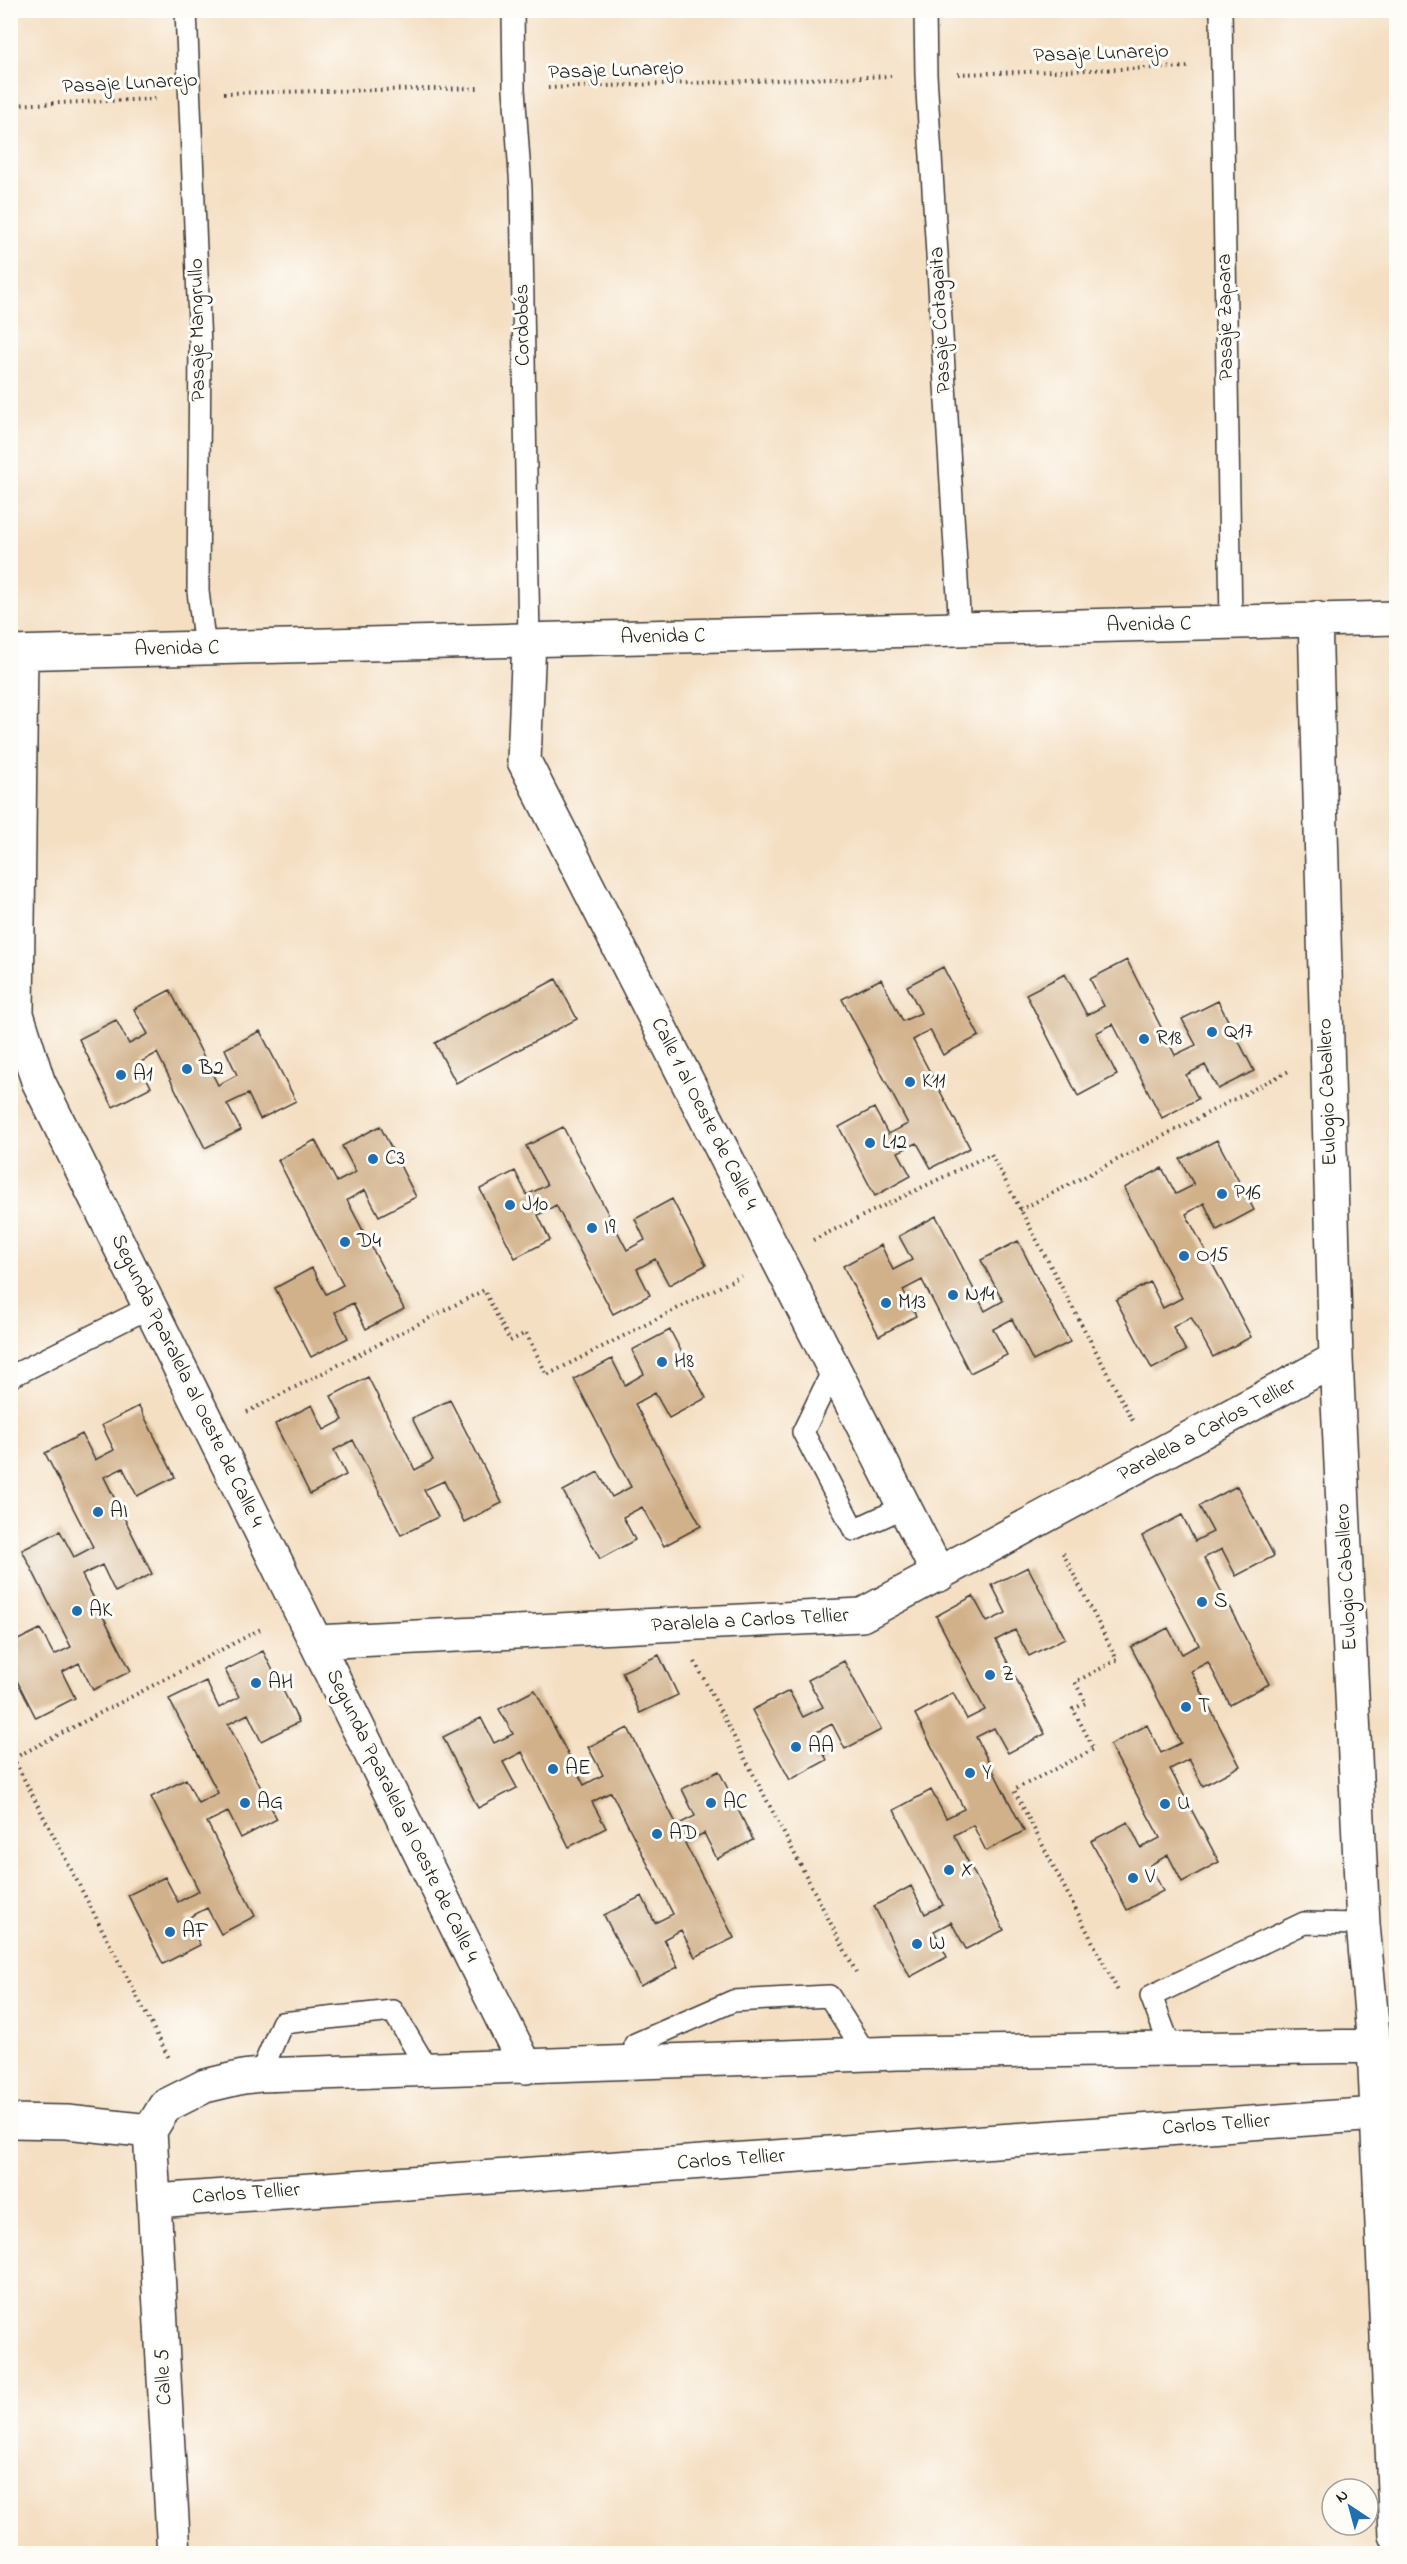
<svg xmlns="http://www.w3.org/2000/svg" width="1407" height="2564" font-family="'Indie Flower',sans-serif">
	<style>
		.building { fill: #d1b18a }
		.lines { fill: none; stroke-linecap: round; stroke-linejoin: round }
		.service-casing { stroke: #3c3935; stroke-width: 24 }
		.minor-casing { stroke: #3c3935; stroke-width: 36 }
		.path { stroke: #3c3935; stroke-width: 4; stroke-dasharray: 1.5 4.5; stroke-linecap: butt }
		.service { stroke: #fff; stroke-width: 21 }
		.minor { stroke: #fff; stroke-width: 33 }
		.poi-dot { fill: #1f6fb2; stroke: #fdfcf7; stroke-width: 2 }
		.labels { text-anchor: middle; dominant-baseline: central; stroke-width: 6; stroke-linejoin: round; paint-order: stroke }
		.street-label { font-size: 21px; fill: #1c1c1c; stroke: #fdfcf7 }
		.poi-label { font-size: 21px; fill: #1c1c1c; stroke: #fdfcf7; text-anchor: start }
	</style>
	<rect width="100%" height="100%" fill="#fdfcf7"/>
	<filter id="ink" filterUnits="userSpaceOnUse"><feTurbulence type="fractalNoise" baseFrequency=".0167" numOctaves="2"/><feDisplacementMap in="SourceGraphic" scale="12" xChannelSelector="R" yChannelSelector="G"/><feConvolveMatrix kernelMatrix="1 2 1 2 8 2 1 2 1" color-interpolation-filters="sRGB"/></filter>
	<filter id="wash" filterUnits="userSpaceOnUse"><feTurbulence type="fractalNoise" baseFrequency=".008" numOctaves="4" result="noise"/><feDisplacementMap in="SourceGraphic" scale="24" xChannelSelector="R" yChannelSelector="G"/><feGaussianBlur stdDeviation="1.35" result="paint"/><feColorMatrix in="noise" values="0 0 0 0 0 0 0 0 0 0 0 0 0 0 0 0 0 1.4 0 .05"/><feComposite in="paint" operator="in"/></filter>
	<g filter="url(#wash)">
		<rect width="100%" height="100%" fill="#f4dfc3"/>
		<g id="blocks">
			<path class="building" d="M1127,960L1175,1055L1196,1045L1182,1019L1218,1001L1254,1071L1218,1089L1205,1065L1186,1075L1198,1099L1162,1118L1113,1024L1096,1033L1117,1075L1078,1096L1026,994L1065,974L1087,1015L1104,1006L1090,979Z
				M943,967L979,1036L943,1055L930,1030L913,1040L970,1148L931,1168L917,1143L898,1152L911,1176L875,1196L839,1127L874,1108L888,1134L908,1124L842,999L881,979L903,1021L921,1013L907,986Z
				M556,979L577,1019L456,1083L435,1043Z
				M170,990L218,1085L237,1075L225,1049L260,1031L296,1101L260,1119L248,1094L227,1104L241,1130L205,1148L157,1053L139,1063L151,1087L113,1107L79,1039L116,1020L129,1044L148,1034L134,1009Z
				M380,1126L416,1197L379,1216L365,1190L347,1200L404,1309L366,1329L353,1303L335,1312L348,1338L311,1357L275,1288L312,1268L326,1294L343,1285L278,1160L315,1140L337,1182L356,1172L342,1146Z
				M563,1127L627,1250L645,1240L635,1219L672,1199L706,1265L669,1285L655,1259L637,1269L650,1295L613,1314L556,1205L538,1215L550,1240L515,1258L480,1189L515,1171L527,1195L547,1185L526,1146Z
				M1217,1140L1254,1210L1217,1230L1204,1203L1186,1214L1251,1337L1213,1357L1191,1317L1173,1327L1186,1351L1152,1369L1116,1300L1150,1282L1163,1308L1182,1298L1124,1188L1162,1168L1176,1194L1194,1185L1180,1159Z
				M936,1216L985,1311L1003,1301L981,1260L1018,1241L1070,1342L1033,1361L1012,1319L993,1329L1007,1355L970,1373L922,1280L903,1290L916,1316L879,1336L843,1266L881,1245L893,1270L912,1260L899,1236Z
				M670,1330L706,1398L669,1418L655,1393L635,1404L701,1526L664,1546L642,1507L623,1517L635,1540L600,1559L563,1491L598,1472L612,1497L631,1487L574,1379L612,1359L625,1385L644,1374L632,1350Z
				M368,1377L415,1470L433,1460L412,1418L450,1400L502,1503L464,1522L444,1481L424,1490L438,1517L401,1535L353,1440L334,1450L346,1475L310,1494L275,1424L312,1405L324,1430L343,1420L331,1396Z
				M139,1406L175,1477L137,1496L123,1468L104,1477L152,1574L115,1592L102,1565L82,1575L131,1671L93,1690L79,1663L62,1672L75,1698L36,1718L10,1667V1644L40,1629L54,1655L71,1647L22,1550L60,1531L74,1557L93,1547L45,1453L82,1434L95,1460L114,1450L102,1425Z
				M1237,1486L1274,1556L1236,1576L1222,1549L1204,1558L1269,1684L1230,1705L1208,1662L1191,1671L1240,1766L1203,1786L1189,1759L1170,1769L1219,1862L1182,1882L1168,1855L1150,1865L1163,1891L1127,1910L1091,1841L1128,1822L1141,1848L1160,1838L1110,1745L1147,1725L1161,1753L1181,1743L1131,1647L1168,1628L1182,1654L1199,1645L1142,1536L1182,1515L1195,1541L1213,1532L1199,1506Z
				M1028,1567L1065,1638L1029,1656L1015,1630L996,1640L1045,1734L1008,1753L994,1728L976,1737L1024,1831L986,1851L973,1825L954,1835L1004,1930L966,1949L951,1922L934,1931L947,1957L910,1977L874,1906L911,1886L925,1914L943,1905L894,1810L931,1790L946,1818L964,1809L915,1714L953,1693L967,1719L985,1710L936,1616L973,1596L987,1622L1006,1613L992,1585Z
				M263,1651L299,1722L261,1741L248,1714L228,1724L277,1819L241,1838L228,1812L207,1822L255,1916L221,1934L207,1908L186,1919L200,1945L163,1964L128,1895L165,1877L178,1902L199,1891L151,1797L186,1779L198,1803L218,1793L169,1699L206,1681L219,1708L239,1697L225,1670Z
				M659,1655L678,1695L640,1713L622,1672Z
				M844,1661L881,1730L845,1749L832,1724L813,1734L827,1760L790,1780L752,1710L789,1691L803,1717L823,1707L808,1680Z
				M535,1690L584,1785L603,1775L588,1747L628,1728L677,1825L695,1816L682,1789L719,1771L753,1840L717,1859L704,1833L685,1843L734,1938L695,1957L681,1930L664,1939L678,1967L640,1986L604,1915L642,1896L655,1923L673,1914L611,1792L592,1802L606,1828L569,1847L522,1752L503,1762L517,1788L478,1808L443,1737L481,1718L494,1743L513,1734L499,1709Z"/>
		</g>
	</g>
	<g filter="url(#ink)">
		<use href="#blocks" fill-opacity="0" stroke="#3c3935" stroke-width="1.5"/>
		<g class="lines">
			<g class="service-casing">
				<path id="service" d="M186,10L200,346L198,591L205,649
					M513,10L514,89L521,189L529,640
					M925,10L926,75L960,629
					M1221,10L1231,623
					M834,1368L803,1432L854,1530L904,1507
					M10,1377L150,1307
					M1171,2049L1151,1996L1304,1923L1363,1924
					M638,2063L635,2044L733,2001L829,1996L866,2054
					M260,2075L282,2023L393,2011L428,2070"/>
			</g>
			<g class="minor-casing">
				<path id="minor" d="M1315,618L1336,1359L1363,1924L1374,2046L1396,2535
					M529,640L524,761L939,1575
					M10,653L1396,618
					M21,653L17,1014L38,1081L526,2067
					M316,1642L862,1615L1336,1359
					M10,2121L67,2122L150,2131
					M155,2201L1377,2114
					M174,2554L150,2131L165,2106L205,2086L243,2077L260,2075L898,2053L1374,2046"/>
			</g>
			<path class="path" d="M958,74L1188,67
				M548,88L891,76
				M224,93L480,88
				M10,105L157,99
				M1020,1210L1289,1071
				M813,1240L991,1154L1134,1423
				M247,1412L484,1290L510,1341L526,1333L547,1375L741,1276
				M1063,1553L1117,1660L1075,1682L1086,1703L1073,1709L1094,1749L1014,1790L1118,1991
				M695,1662L856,1972
				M10,1752L170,2060
				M14,1758L263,1628"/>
			<use href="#service" class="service"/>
			<use href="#minor" class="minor"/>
		</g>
	</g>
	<g class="poi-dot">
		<circle cx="1212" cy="1032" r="6"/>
		<circle cx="1144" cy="1039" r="6"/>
		<circle cx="187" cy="1069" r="6"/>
		<circle cx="121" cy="1075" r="6"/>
		<circle cx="910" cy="1082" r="6"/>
		<circle cx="870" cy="1143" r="6"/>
		<circle cx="373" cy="1159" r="6"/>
		<circle cx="1222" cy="1194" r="6"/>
		<circle cx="510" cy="1205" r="6"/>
		<circle cx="592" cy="1228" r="6"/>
		<circle cx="345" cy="1242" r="6"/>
		<circle cx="1184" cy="1256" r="6"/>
		<circle cx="953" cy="1295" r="6"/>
		<circle cx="886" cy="1303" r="6"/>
		<circle cx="662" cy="1362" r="6"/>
		<circle cx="98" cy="1512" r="6"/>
		<circle cx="1202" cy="1602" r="6"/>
		<circle cx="77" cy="1611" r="6"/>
		<circle cx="990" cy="1675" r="6"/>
		<circle cx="256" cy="1683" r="6"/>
		<circle cx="1186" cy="1707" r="6"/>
		<circle cx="796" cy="1747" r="6"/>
		<circle cx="553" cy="1769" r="6"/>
		<circle cx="970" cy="1773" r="6"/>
		<circle cx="245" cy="1803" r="6"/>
		<circle cx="711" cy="1803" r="6"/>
		<circle cx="1165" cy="1804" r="6"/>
		<circle cx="657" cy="1834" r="6"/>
		<circle cx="949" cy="1870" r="6"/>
		<circle cx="1133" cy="1878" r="6"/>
		<circle cx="170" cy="1932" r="6"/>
		<circle cx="917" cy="1944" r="6"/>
	</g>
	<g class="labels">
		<g class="street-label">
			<text transform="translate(1101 54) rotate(-2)">Pasaje Lunarejo</text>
			<text transform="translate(616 71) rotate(-2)">Pasaje Lunarejo</text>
			<text transform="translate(130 84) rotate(-3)">Pasaje Lunarejo</text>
			<text transform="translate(1226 317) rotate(-91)">Pasaje Zapara</text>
			<text transform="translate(941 320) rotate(-93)">Pasaje Cotagaita</text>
			<text transform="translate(523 325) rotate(-91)">Cordobés</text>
			<text transform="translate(198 330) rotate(-91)">Pasaje Mangrullo</text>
			<text transform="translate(1149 625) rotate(-1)">Avenida C</text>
			<text transform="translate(663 637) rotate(-1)">Avenida C</text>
			<text transform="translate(177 649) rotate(-1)">Avenida C</text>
			<text transform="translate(1328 1092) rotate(-92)">Eulogio Caballero</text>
			<text transform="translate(704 1114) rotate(63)">Calle 1 al Oeste de Calle 4</text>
			<text transform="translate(187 1381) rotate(64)">Segunda Pparalela al Oeste de Calle 4</text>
			<text transform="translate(1207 1430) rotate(-28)">Paralela a Carlos Tellier</text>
			<text transform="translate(1347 1577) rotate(-93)">Eulogio Caballero</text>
			<text transform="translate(750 1621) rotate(-3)">Paralela a Carlos Tellier</text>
			<text transform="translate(402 1816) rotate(64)">Segunda Pparalela al Oeste de Calle 4</text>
			<text transform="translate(1216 2125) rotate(-4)">Carlos Tellier</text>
			<text transform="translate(731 2160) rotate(-4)">Carlos Tellier</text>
			<text transform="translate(246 2194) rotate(-4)">Carlos Tellier</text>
			<text transform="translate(164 2377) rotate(-93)">Calle 5</text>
		</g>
		<g class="poi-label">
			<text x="1224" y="1032">Q17</text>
			<text x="1156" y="1039">R18</text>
			<text x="199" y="1069">B2</text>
			<text x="133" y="1075">A1</text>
			<text x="922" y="1082">K11</text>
			<text x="882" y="1143">L12</text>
			<text x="385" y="1159">C3</text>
			<text x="1234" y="1194">P16</text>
			<text x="522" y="1205">J10</text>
			<text x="604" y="1228">I9</text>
			<text x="357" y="1242">D4</text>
			<text x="1196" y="1256">O15</text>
			<text x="965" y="1295">N14</text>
			<text x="898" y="1303">M13</text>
			<text x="674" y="1362">H8</text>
			<text x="110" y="1512">AI</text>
			<text x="1214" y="1602">S</text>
			<text x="89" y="1611">AK</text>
			<text x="1002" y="1675">Z</text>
			<text x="268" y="1683">AH</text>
			<text x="1198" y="1707">T</text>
			<text x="808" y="1747">AA</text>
			<text x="565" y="1769">AE</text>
			<text x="982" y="1773">Y</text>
			<text x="257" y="1803">AG</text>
			<text x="723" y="1803">AC</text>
			<text x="1177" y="1804">U</text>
			<text x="669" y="1834">AD</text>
			<text x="961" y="1870">X</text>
			<text x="1145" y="1878">V</text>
			<text x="182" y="1932">AF</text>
			<text x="929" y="1944">W</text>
		</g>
	</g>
	<rect width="1407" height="2564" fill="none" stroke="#fdfcf7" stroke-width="36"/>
	<g transform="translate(1350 2507) rotate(324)"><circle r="28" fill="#fdfcf7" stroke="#a3a29f" stroke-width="1.5"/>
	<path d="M0-4.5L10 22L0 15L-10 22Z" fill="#1f6fb2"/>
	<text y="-9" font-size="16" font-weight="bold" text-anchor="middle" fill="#1c1c1c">N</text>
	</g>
</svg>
